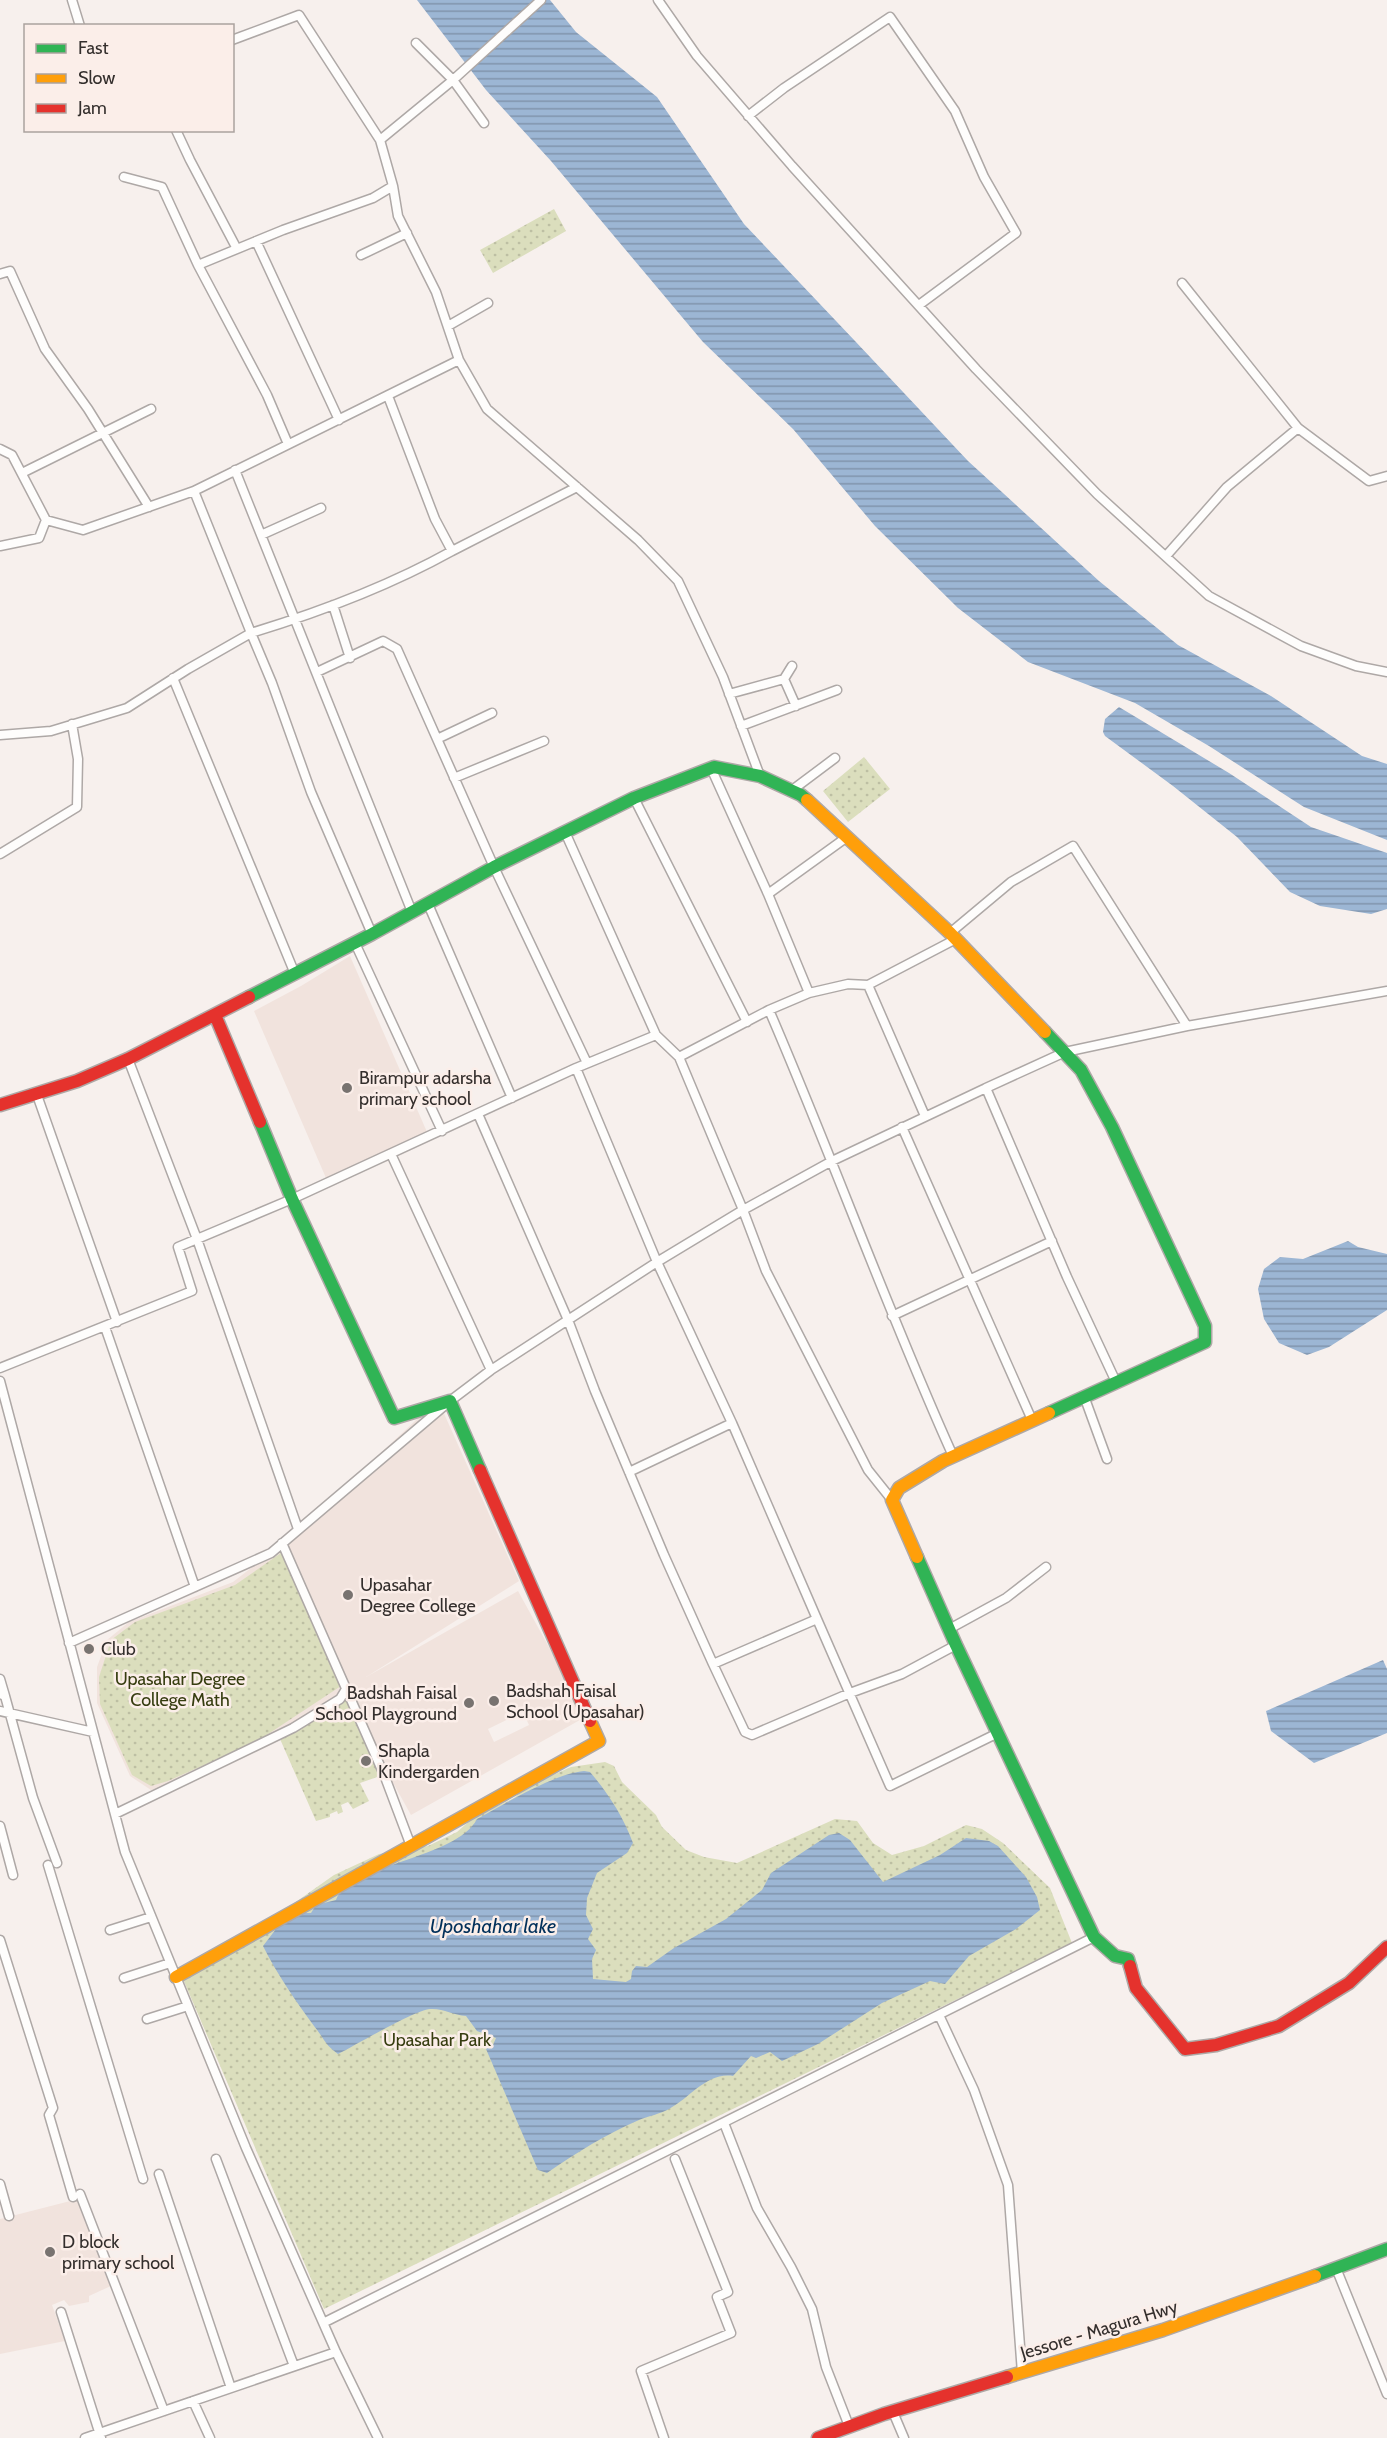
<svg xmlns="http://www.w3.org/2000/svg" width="1387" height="2438" font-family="Cabin,sans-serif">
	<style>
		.built { fill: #f1e3dd; fill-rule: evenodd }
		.park { fill: url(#park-dots) }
		.water { fill: url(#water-rules) }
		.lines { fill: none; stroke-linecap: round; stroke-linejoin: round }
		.street-casing { stroke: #aea8a6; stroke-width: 11 }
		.fast-casing { stroke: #aea8a6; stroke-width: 15 }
		.slow-casing { stroke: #aea8a6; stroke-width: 15 }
		.jam-casing { stroke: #aea8a6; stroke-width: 15 }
		.street { stroke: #fefdfc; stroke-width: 8 }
		.fast { stroke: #30b455; stroke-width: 12 }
		.slow { stroke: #ff9f0a; stroke-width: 12 }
		.jam { stroke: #e5322d; stroke-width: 12 }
		.poi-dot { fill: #787370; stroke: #fbeee9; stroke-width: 2 }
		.labels { text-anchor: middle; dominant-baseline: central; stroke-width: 5; stroke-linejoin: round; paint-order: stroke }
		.poi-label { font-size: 18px; fill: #342f2d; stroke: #fbeee9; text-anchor: start }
		.park-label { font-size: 18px; fill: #363d10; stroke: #fbeee9 }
		.street-label { font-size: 18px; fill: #342f2d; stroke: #fbeee9 }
		.water-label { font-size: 20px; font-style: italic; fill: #02305a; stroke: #fbeee9 }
	</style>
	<defs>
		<pattern id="park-dots" width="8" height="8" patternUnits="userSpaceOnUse" patternTransform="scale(1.5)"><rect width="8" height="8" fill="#dbdebd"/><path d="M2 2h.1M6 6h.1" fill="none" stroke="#bdbfa3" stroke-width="1.8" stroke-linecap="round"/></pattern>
		<pattern id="water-rules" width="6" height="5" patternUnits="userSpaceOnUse" patternTransform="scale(1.5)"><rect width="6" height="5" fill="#9cb6d4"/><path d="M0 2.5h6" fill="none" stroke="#8094ac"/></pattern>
	</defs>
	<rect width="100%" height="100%" fill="#f7f0ed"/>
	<path class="built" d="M350,956L427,1132L326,1178L254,1011L301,986Z
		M429,1408L442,1409L519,1581L366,1677L518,1591L587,1716L411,1815L342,1691L278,1734L196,1777L151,1790L130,1776L97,1703V1667L107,1640L129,1622L233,1582L285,1542ZM523,1712L529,1725L494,1742L488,1729Z
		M82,2198L113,2285L89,2296V2302L69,2306L64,2300L52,2305L65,2341L0,2354V2219Z"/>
	<path class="park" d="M554,209L566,231L493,273L480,250Z
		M864,757L890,789L848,822L823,791Z
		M281,1553L341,1686L256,1742L168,1781L151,1786L132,1775L100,1704L99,1677L111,1640L135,1622L235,1585Z
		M346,1699L366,1737L383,1775L360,1783L369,1801L353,1809L348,1802L341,1805L343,1812L338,1814L337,1811L330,1814V1817L316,1821L280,1739Z
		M605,1762L614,1766L622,1782L656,1815L662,1827L686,1850L704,1857L737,1863L835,1819L857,1821L873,1843L892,1855L924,1846L966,1825L982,1829L1003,1843L1050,1888L1072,1943L324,2309L180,1972L290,1906L334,1875L379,1854L428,1846L457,1832L474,1817L514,1798L528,1786L571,1767Z"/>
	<path class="water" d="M417,0H550L576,32L657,97L744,224L855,341L968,461L1099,581L1178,645L1271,696L1362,756L1387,764V840L1304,807L1209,746L1135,703L1028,662L958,608L875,526L793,429L703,342L551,161L486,90Z
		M1119,707L1229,773L1311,827L1387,853V909L1371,914L1320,906L1290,892L1237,837L1173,786L1105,736L1103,732L1105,719Z
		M1348,1241L1358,1247L1387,1254V1310L1329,1347L1307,1355L1279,1343L1264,1319L1258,1289L1264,1269L1280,1257L1303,1259Z
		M1383,1660L1387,1669V1733L1314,1763L1271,1731L1266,1711Z
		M584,1771L590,1772C608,1793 623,1816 633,1843L627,1853L597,1873L587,1898L586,1915L593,1929L588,1939L596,1950L592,1959L593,1979L626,1982L631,1979L632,1971L636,1966L647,1967L674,1948L726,1919L762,1890L771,1873L829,1835L839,1833L850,1840L883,1882L940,1855L966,1838L989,1841L998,1846L1026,1877L1037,1897L1040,1910L1016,1929L969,1956L945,1984L930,1981L882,2003L818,2044L782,2061L770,2052L756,2058L751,2056L733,2076C707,2072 690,2098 669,2109C660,2114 649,2116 639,2120C606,2134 576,2153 547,2173L538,2170L486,2049L493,2045L496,2038L477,2031L466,2016C453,2015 443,2008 430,2009C415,2010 356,2045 338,2054C324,2044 324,2038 314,2026C295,2000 277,1974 263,1946L276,1929L296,1913H311L316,1905L336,1900C349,1864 456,1859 477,1819C505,1804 553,1774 584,1771Z"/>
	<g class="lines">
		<g class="street-casing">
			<path id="street" d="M72,0L80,26
				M658,0L697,56L792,166L976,369L1097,494L1209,596L1301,646L1356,666L1387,672
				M232,40L299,15L380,140
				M416,43L453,80L484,123
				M748,116L784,88L890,17L955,111L984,177L1016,233L919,305
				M176,130L190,160L237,249
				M124,177L162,187L198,265
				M393,186L398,216L436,292L459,360L487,409L638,540L678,581L723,677L760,776
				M256,241L339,420
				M361,255L407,233
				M0,274L10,271L45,349L88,409L149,507
				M1182,283L1298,428L1369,481L1387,476
				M448,326L488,303
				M288,444L267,395L198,265L283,230L373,198L393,186L380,140L453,80L541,0
				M0,449L12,455L46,520L83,530L194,491L459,360
				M235,470L412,912
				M22,473L151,409
				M194,491L251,633C320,612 389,586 452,551L435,519L388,396
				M261,535L321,508
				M0,546L39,538L46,520
				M452,551L577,487
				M1166,556L1227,487L1298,428
				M333,605L350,658
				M317,672L383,641L397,649L494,867L587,1063
				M173,678L295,974
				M784,679L792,666
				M729,694L784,679L796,706
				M741,726L837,690
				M0,735L51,731L127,708L188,669L251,633L272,683L311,792L372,934
				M437,739L492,713
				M711,768L768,894L809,993
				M454,778L544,741
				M791,791L835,758
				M634,798L747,1022
				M565,832L656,1035
				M0,854L77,807L78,759L72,724
				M768,894L847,837
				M428,904L512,1098
				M950,933L1011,882L1073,846L1187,1026
				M355,943L442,1131
				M868,985L925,1116
				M769,1010C833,1158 887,1310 953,1456
				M679,1057L743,1210L766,1271L868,1470L892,1500
				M128,1059L197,1239L298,1529
				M576,1068L657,1262L732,1423L629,1472
				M37,1095L117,1322
				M478,1114L568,1320L595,1391L664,1555L713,1664L817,1619L732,1423
				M902,1127L1032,1420
				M391,1154L491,1370
				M892,1316L1052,1241
				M105,1327L195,1587
				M0,1368L192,1291L178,1247L292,1199L576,1068L656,1035L679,1057L769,1010L809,993L848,984L868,985L956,939
				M0,1381L125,1852L246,2148L336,2352L378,2438
				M1116,1382L1067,1277L986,1088L1065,1052L1187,1026L1387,991
				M1084,1396L1107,1459
				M282,1543L385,1777L411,1846
				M817,1619L890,1786L998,1733
				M951,1628L1006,1598L1046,1567
				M69,1643L271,1553L450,1401L491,1370L657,1262L743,1210L832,1161L986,1088
				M713,1664L745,1732L752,1735L850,1693L902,1674L956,1645
				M0,1679L5,1696
				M0,1694L5,1696L33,1798L57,1863
				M0,1711L93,1732
				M115,1814L293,1728L340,1699L346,1689
				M0,1826L13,1875
				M48,1865L143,2179
				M110,1930L151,1917
				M0,1940L53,2108L49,2115L73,2197
				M124,1978L170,1963
				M939,2015L974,2090L1008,2185L1022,2373
				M147,2019L188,2006
				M724,2123L757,2208L791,2267L812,2309L826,2367L849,2426
				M216,2159L294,2366
				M159,2174L231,2388
				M0,2184L9,2216
				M80,2194L164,2411
				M1336,2268L1387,2394
				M61,2312L101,2438
				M325,2322L1094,1937
				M193,2401L210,2438
				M893,2412L904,2438
				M85,2438L336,2352
				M664,2438L641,2371L731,2333L717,2297L728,2292L675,2159"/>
		</g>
		<g class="fast-casing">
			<path id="fast" d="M249,997L372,934L494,867L634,798L714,767L760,776L801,795L807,800
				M1045,1032L1081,1070L1112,1127L1205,1326V1342L1049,1413
				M260,1122L292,1199L394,1418L450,1401L480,1470
				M917,1557L956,1645L1094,1937L1115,1956L1128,1959L1130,1966
				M1315,2276L1387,2249"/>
		</g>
		<g class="slow-casing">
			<path id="slow" d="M807,800L950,933L1045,1032
				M917,1557L892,1500L899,1488L943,1461L1049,1413
				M176,1977L599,1741L590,1721
				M1007,2377L1163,2330L1315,2276"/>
		</g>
		<g class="jam-casing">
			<path id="jam" d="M215,1015L260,1122
				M0,1105L77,1081L128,1059L249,997
				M480,1470L590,1721
				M1130,1966L1136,1988L1185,2049L1216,2045L1279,2026L1349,1983L1387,1947
				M818,2438L884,2414L1007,2377"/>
		</g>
		<use href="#street" class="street"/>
		<use href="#fast" class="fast"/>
		<use href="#slow" class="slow"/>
		<use href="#jam" class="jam"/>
	</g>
	<g class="poi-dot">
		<circle cx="347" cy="1088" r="6"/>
		<circle cx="348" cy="1595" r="6"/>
		<circle cx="89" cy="1649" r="6"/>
		<circle cx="494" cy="1701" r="6"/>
		<circle cx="469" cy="1703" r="6"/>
		<circle cx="366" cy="1761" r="6"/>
		<circle cx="50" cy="2252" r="6"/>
	</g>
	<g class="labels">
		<g class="poi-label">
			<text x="359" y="1078">Birampur adarsha<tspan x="359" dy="21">primary school</tspan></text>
			<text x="360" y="1585">Upasahar<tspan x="360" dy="21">Degree College</tspan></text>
			<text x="101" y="1649">Club</text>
			<text x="506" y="1691">Badshah Faisal<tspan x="506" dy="21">School (Upasahar)</tspan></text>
			<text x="457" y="1693" text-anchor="end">Badshah Faisal<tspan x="457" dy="21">School Playground</tspan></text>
			<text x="378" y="1751">Shapla<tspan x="378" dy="21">Kindergarden</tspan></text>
			<text x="62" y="2242">D block<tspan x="62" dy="21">primary school</tspan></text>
		</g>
		<g class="park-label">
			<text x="180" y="1679">Upasahar Degree<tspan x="180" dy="21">College Math</tspan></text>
			<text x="437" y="2040">Upasahar Park</text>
		</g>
		<g class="street-label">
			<text transform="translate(1099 2330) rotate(-17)">Jessore - Magura Hwy</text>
		</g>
		<g class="water-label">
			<text x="493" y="1926">Uposhahar lake</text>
		</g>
	</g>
	<rect x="24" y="24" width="210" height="108" fill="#fbeee9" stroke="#aba29e" stroke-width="1.5"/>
	<rect x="36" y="44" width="30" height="9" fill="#30b455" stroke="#aba29e" stroke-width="1.5"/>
	<text x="78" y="54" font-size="18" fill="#342f2d">Fast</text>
	<rect x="36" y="74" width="30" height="9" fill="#ff9f0a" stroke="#aba29e" stroke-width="1.5"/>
	<text x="78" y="84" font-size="18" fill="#342f2d">Slow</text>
	<rect x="36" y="104" width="30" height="9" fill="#e5322d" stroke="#aba29e" stroke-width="1.5"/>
	<text x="78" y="114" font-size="18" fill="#342f2d">Jam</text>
</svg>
